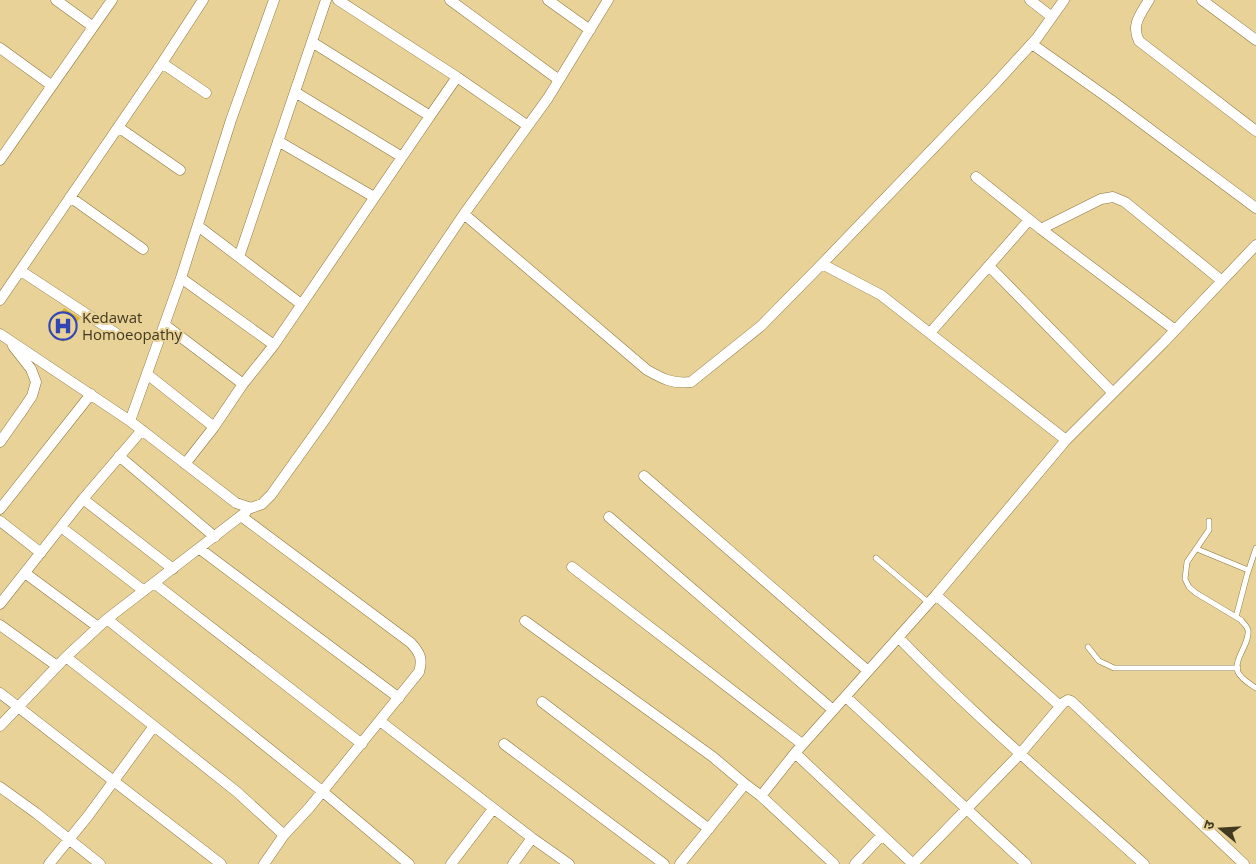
<svg xmlns="http://www.w3.org/2000/svg" width="1256" height="864" font-family="'Open Sans','Noto Sans Devanagari',sans-serif">
	<style>
		.building { fill: #e0b527 }
		.lines { fill: none; stroke-linecap: round; stroke-linejoin: round }
		.service-casing { stroke: #8b773e; stroke-width: 6 }
		.minor-casing { stroke: #8b773e; stroke-width: 11 }
		.service { stroke: #fff; stroke-width: 5 }
		.minor { stroke: #fff; stroke-width: 10 }
		.labels { text-anchor: middle; dominant-baseline: central; stroke-width: 4; stroke-linejoin: round; paint-order: stroke }
		.poi-label { font-size: 15px; fill: #413921; stroke: #e8d297; text-anchor: start }
	</style>
	<rect width="100%" height="100%" fill="#e8d297"/>
	<path class="building" d="M64,308L80,318L63,342L48,331Z"/>
	<g class="lines">
		<g class="service-casing">
			<path id="service" d="M1209,521V530L1187,562L1185,579L1189,587L1196,593L1241,620C1243,623 1247,626 1248,630C1250,644 1233,659 1238,672C1241,679 1250,684 1256,688
				M1197,549L1248,570
				M876,558L929,603
				M1236,617L1247,575L1256,548
				M1088,647L1099,661L1114,668H1238"/>
		</g>
		<g class="minor-casing">
			<path id="minor" d="M56,0L92,26
				M338,0L457,77
				M450,0L559,80
				M548,0L590,30
				M1030,0L1052,17
				M1149,0C1140,15 1131,25 1139,41L1256,131
				M1202,0L1256,40
				M312,42L430,116L457,77L528,126
				M1032,44L1111,100L1256,208
				M0,48L51,85
				M162,63L206,93
				M295,92L402,157
				M118,127L180,170
				M278,141L374,197
				M0,160L112,0
				M976,177L1041,229L1175,330
				M70,197L143,249
				M464,214L647,370C663,379 672,384 691,382L761,326L822,264L994,85L1037,38L1064,0
				M198,226L301,304
				M1041,229L1101,199L1113,197L1125,202L1222,281
				M239,257L326,0
				M822,264L881,295L1066,440
				M989,266L1113,393
				M21,271L120,336
				M181,278L274,345
				M0,300L162,63L203,0
				M165,325L243,384
				M930,333L1029,220
				M0,334L130,421L236,503L251,508L262,504L271,495L326,418L464,214L548,98L608,0
				M147,374L214,427
				M130,421L181,278L231,120L274,0
				M0,442L24,408L32,396L36,382L31,369L13,346
				M119,456L215,537
				M185,464L214,427L243,384L274,345L430,116
				M644,476L868,671
				M83,499L173,569
				M0,509L91,394
				M241,516L411,643C420,653 423,659 419,672L309,808L284,835L264,864
				M609,517L833,710
				M0,521L41,553
				M61,527L144,591
				M200,549L399,698
				M572,567L802,744
				M25,573L98,627
				M154,583L362,744
				M936,595L1060,706
				M0,604L83,499L142,430
				M107,619L322,791L409,864
				M525,621L713,757L745,784L761,796L834,864
				M0,625L57,666
				M899,638C976,718 1061,789 1144,864
				M66,657L154,726
				M0,693L221,864
				M846,697L1026,864
				M542,702L709,829
				M380,721L532,838L569,864
				M0,726L66,657L107,619L246,512
				M504,744L664,864
				M0,787L36,813L100,864
				M761,796L795,753
				M49,864L88,816L154,726L237,792L284,835
				M451,864L493,809
				M513,864L532,838
				M680,864L745,784
				M855,864L882,835
				M1244,864L1071,701L1068,700L1063,703L1020,754L913,864L795,753L936,595L1066,440L1164,342L1256,245"/>
		</g>
		<use href="#service" class="service"/>
		<use href="#minor" class="minor"/>
	</g>
	<defs>
		<g id="hospital-ring" transform="scale(1.4375)"><circle r="9.5" fill="#e8d297" stroke="#3346b8" stroke-width="1.5"/><path d="M-5-5h3v3.5h4V-5h3V5h-3V1.5h-4V5h-3Z" fill="#3346b8"/></g>
	</defs>
	<g fill-rule="evenodd">
		<use href="#hospital-ring" x="63" y="326"/>
	</g>
	<g class="labels">
		<g class="poi-label">
			<text x="82" y="317">Kedawat<tspan x="82" dy="17">Homoeopathy</tspan></text>
		</g>
	</g>
	<g transform="translate(1221 829) rotate(288)" stroke="#e8d297" stroke-width="4" paint-order="stroke">
	<path d="M0-4L9 19L0 12L-9 19Z" fill="#413921"/>
	<text y="-8" font-size="14" font-weight="bold" text-anchor="middle" fill="#413921">उ</text>
	</g>
</svg>
